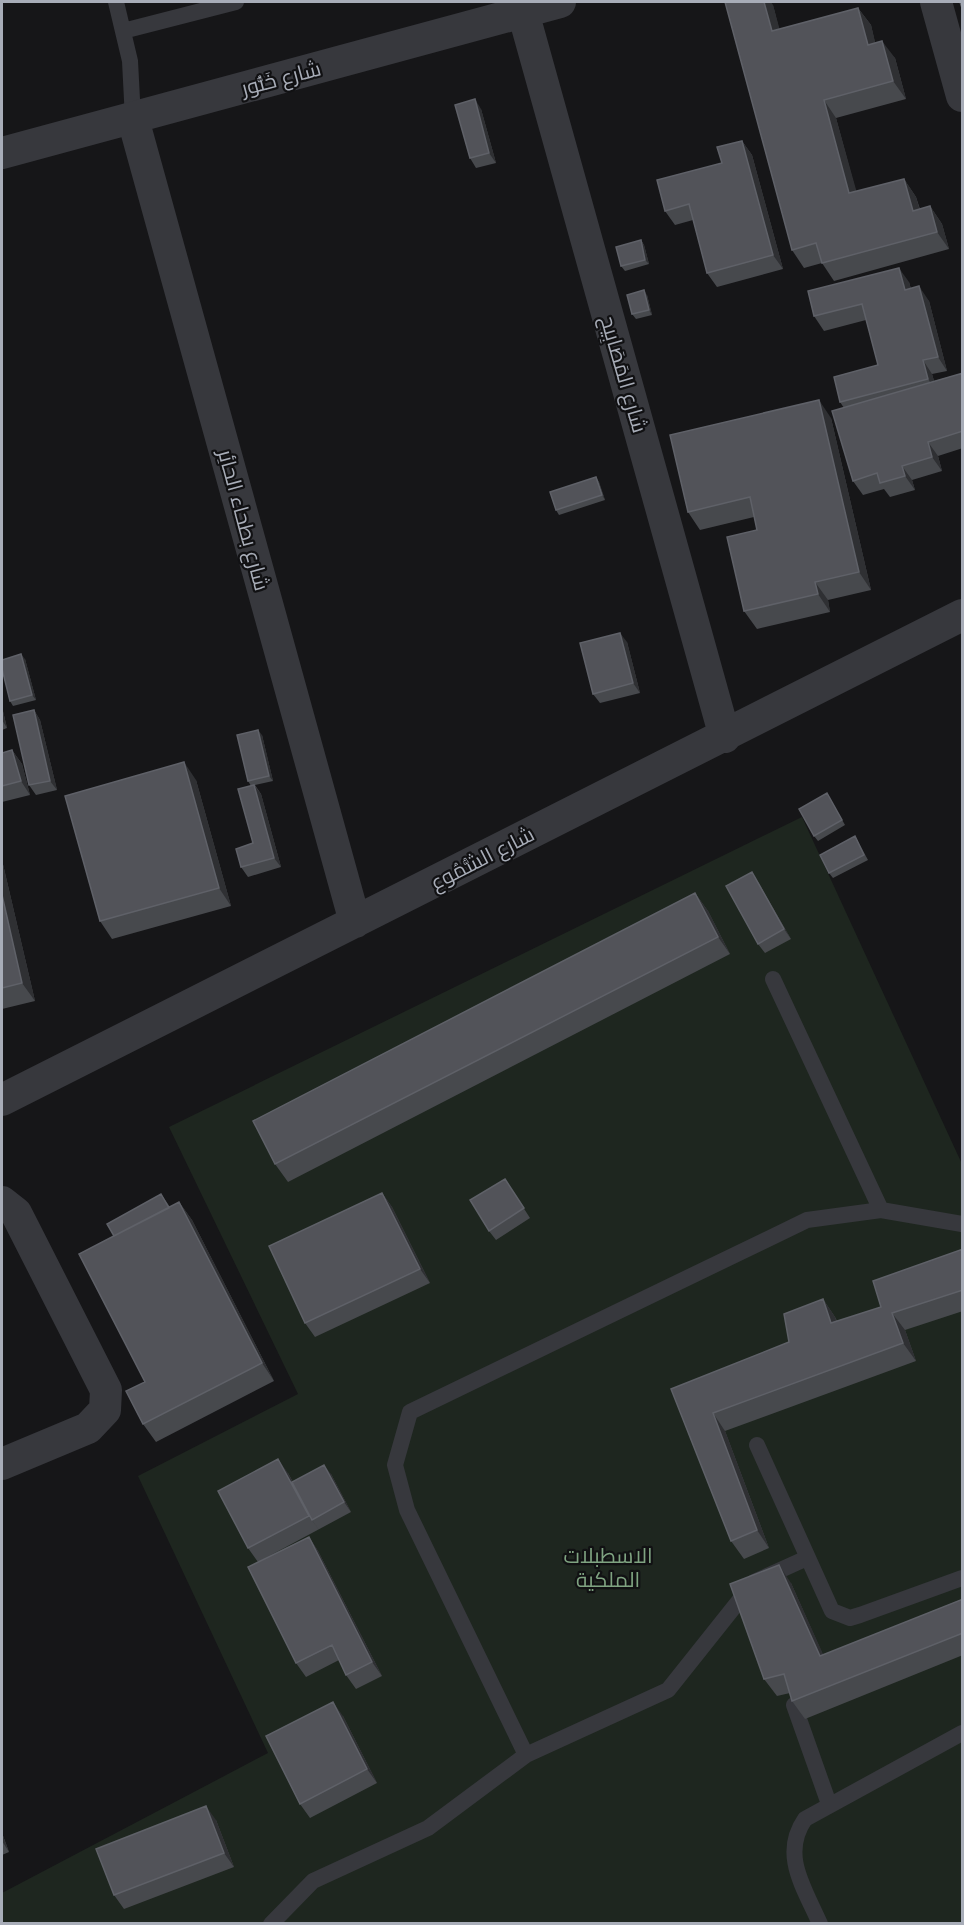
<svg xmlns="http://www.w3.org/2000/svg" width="964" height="1925" font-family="Raleway,Cairo,sans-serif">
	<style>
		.green { fill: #1e261f }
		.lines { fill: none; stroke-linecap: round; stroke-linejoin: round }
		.lane { stroke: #37383d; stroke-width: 16 }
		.street { stroke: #37383d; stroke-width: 32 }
		.wall { fill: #47494d }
		.shaded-wall { fill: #2f3033 }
		.building { fill: #525359; stroke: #5f6168; stroke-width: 1.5 }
		.labels { text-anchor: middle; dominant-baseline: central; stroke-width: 4.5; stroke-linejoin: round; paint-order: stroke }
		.street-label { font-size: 21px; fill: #a8adb8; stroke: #111113 }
		.park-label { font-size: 21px; fill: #7fa381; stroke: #111113 }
	</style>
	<rect width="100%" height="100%" fill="#161618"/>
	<path class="green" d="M802,817L962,1164V1923L2,1924V1893L268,1753L138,1476L298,1394L169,1127Z"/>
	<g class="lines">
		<path class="lane" d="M116,2L130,61L133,119
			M123,31L236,2
			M773,979L881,1210
			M757,1445L832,1611L850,1618L860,1615L962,1578
			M794,1705L829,1804
			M526,1755L407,1510L395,1465L410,1412L807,1220L881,1210L962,1224
			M271,1924L313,1881L428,1828L526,1755L668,1690L754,1582L807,1558
			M820,1924C805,1889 780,1855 805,1819L962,1733"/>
		<path class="street" d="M936,2L962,96
			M523,12L725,737
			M133,119L355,922
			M2,153L560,2
			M2,1100L962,615
			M2,1202L16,1213L106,1390L105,1410L88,1428L2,1464"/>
	</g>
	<path class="wall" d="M773,5L779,29L858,8L871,25L875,43L895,58L906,99L836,118L856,192L904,179L916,197L920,209L930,206L942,224L949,249L834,281L822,263L804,268L792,250Z
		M481,109L496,163L476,168L470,158Z
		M742,141L752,155L783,269L717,287L707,273L693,220L675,225L665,211L722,163Z
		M641,240L644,245L649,264L625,271L621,266Z
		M909,282L911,289L929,301L947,371L932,374L934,381L963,373V448L938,456L942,471L912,480L915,490L890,497L884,489L863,495L853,481L844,408L840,402L878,365L866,320L824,331L814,316Z
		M647,295L652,315L636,319L632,314Z
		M831,418L871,590L828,600L830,612L757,629L744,611L757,530L754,517L700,530L688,512Z
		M596,477L599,482L605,500L559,515L556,510Z
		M627,642L640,693L600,703L593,694Z
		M25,659L36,700L13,706L10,701Z
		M2,707L7,728L2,730Z
		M34,710L40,720L57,790L36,795L29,785Z
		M262,735L273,781L255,785L261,794L281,867L248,877L241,867L253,843L251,786L248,781Z
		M12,750L22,764L30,795L2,802V753Z
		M196,780L231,906L112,939L100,921Z
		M827,793L845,825L818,841L814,836Z
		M855,836L868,860L833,878L829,873Z
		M2,860L35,1001L2,1009Z
		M758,882L791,939L765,953L758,944Z
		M695,893L708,911L730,954L288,1182L275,1164Z
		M505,1179L530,1218L496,1240L489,1231Z
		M382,1193L392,1207L430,1283L315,1337L305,1323Z
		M161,1194L170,1207L179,1202L192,1220L274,1381L156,1442L143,1424L145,1382L114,1236Z
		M963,1249V1311L905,1330L916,1361L725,1431L769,1548L744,1559L731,1541L671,1389L789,1342L823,1299L835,1317L837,1321L881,1307Z
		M288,1473L293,1482L331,1474L351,1512L258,1562L248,1548Z
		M309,1537L318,1551L382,1676L356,1689L346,1675L339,1660L306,1677L296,1663Z
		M791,1583L823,1655L963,1599V1655L805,1719L792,1701L790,1693L777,1696L764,1679Z
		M343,1716L377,1783L310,1818L300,1804Z
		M216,1820L234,1867L124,1909L114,1895Z
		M2,1833L9,1852L2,1855Z"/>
	<path class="shaded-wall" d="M764,2H771L773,5L785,49L772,31Z
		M858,8L871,25L880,62L868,45Z
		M882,41L895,58L906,99L893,81Z
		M475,99L481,109L496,163L489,153Z
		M824,100L836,118L862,211L849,193Z
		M742,141L752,155L783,269L773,255Z
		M904,179L916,197L925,228L913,211Z
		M930,206L942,224L949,249L937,232Z
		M641,240L644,245L649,264L645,260Z
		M899,268L909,282L915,304L905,290Z
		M919,286L929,301L947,371L938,357Z
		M644,290L647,295L652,315L649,310Z
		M923,360L932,374L938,393L928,379Z
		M819,400L831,418L871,590L859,572Z
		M928,442L938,456L942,471L932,457Z
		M902,466L912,480L915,490L905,476Z
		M596,477L599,482L605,500L602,495Z
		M815,582L828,600L830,612L818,594Z
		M620,633L627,642L640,693L633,683Z
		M21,654L25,659L36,700L32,695Z
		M2,707L7,728L2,720Z
		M34,710L40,720L57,790L50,781Z
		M258,730L262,735L273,781L269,776Z
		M12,750L22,764L30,795L21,781Z
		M184,762L196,780L231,906L219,888Z
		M254,785L261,794L281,867L274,858Z
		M2,860L35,1001L22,983L2,895Z
		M752,872L758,882L791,939L784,929Z
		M695,893L708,911L730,954L718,937Z
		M382,1193L392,1207L430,1283L420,1269Z
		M179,1202L192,1220L274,1381L262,1363Z
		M823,1299L835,1317L843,1341L831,1323Z
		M892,1313L905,1330L916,1361L903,1343Z
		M713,1413L725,1431L769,1548L757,1530Z
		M278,1459L288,1473L313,1519L312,1520L319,1530L309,1516Z
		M324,1465L331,1474L351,1512L344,1502Z
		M309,1537L318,1551L382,1676L372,1662Z
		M779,1565L791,1583L832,1674L820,1656Z
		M333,1702L343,1716L377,1783L367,1769Z
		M206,1806L216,1820L234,1867L224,1853Z
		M2,1833L9,1852L2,1841Z"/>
	<path class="building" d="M725,2H764L772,31L858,8L868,45L882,41L893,81L824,100L849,193L904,179L913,211L930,206L937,232L822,263L816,243L792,250Z
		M960,2H963V11Z
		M475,99L489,153L470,158L455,105Z
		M742,141L773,255L707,273L689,204L665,211L657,180L722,163L717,147Z
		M641,240L645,260L621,266L616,247Z
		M899,268L905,290L919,286L938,357L923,360L928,379L840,402L834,377L878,365L862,304L814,316L808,291Z
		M644,290L649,310L632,314L627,295Z
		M963,373V431L928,442L932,457L902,466L905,476L880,483L877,473L853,481L832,411Z
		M819,400L859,572L815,582L818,594L744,611L727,537L757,530L750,497L688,512L670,435Z
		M596,477L602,495L556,510L550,492Z
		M620,633L633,683L593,694L580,643Z
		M21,654L32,695L10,701L2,669V660Z
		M34,710L50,781L29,785L13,715Z
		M258,730L269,776L248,781L237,735Z
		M12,750L21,781L2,786V753Z
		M184,762L219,888L100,921L65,796Z
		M254,785L274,858L241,867L236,849L253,843L238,789Z
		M827,793L842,820L814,836L799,809Z
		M855,836L864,855L829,873L820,855Z
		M752,872L784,929L758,944L726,886Z
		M695,893L718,937L275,1164L253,1121Z
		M2,895L22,983L2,988Z
		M505,1179L524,1208L489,1231L470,1200Z
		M382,1193L420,1269L305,1323L269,1246Z
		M161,1194L169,1208L114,1236L107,1224Z
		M179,1202L262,1363L143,1424L126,1391L145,1382L79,1254Z
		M963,1249V1290L892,1313L903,1343L713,1413L757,1530L731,1541L671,1389L789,1342L784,1314L823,1299L831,1323L881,1307L873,1281Z
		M278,1459L309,1516L248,1548L218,1491Z
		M324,1465L344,1502L312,1520L292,1482Z
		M309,1537L372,1662L346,1675L332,1645L296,1663L248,1567Z
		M779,1565L820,1656L963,1599V1633L792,1701L784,1674L764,1679L730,1584Z
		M333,1702L367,1769L300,1804L266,1736Z
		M206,1806L224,1853L114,1895L96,1849Z"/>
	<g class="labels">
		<g class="street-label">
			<text transform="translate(281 78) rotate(-15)">شارع خَنُّور</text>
			<text transform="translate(624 374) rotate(74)">شارع المَصَابِيح</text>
			<text transform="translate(244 520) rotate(75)">شارع بطحاء الحائِر</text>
			<text transform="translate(482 858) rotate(-27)">شارع الشُّمُوع</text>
		</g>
		<g class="park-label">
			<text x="608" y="1555">الاسطبلات<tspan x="608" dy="24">الملكية</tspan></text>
		</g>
	</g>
	<rect width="964" height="1925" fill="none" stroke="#a8adb8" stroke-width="6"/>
</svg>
